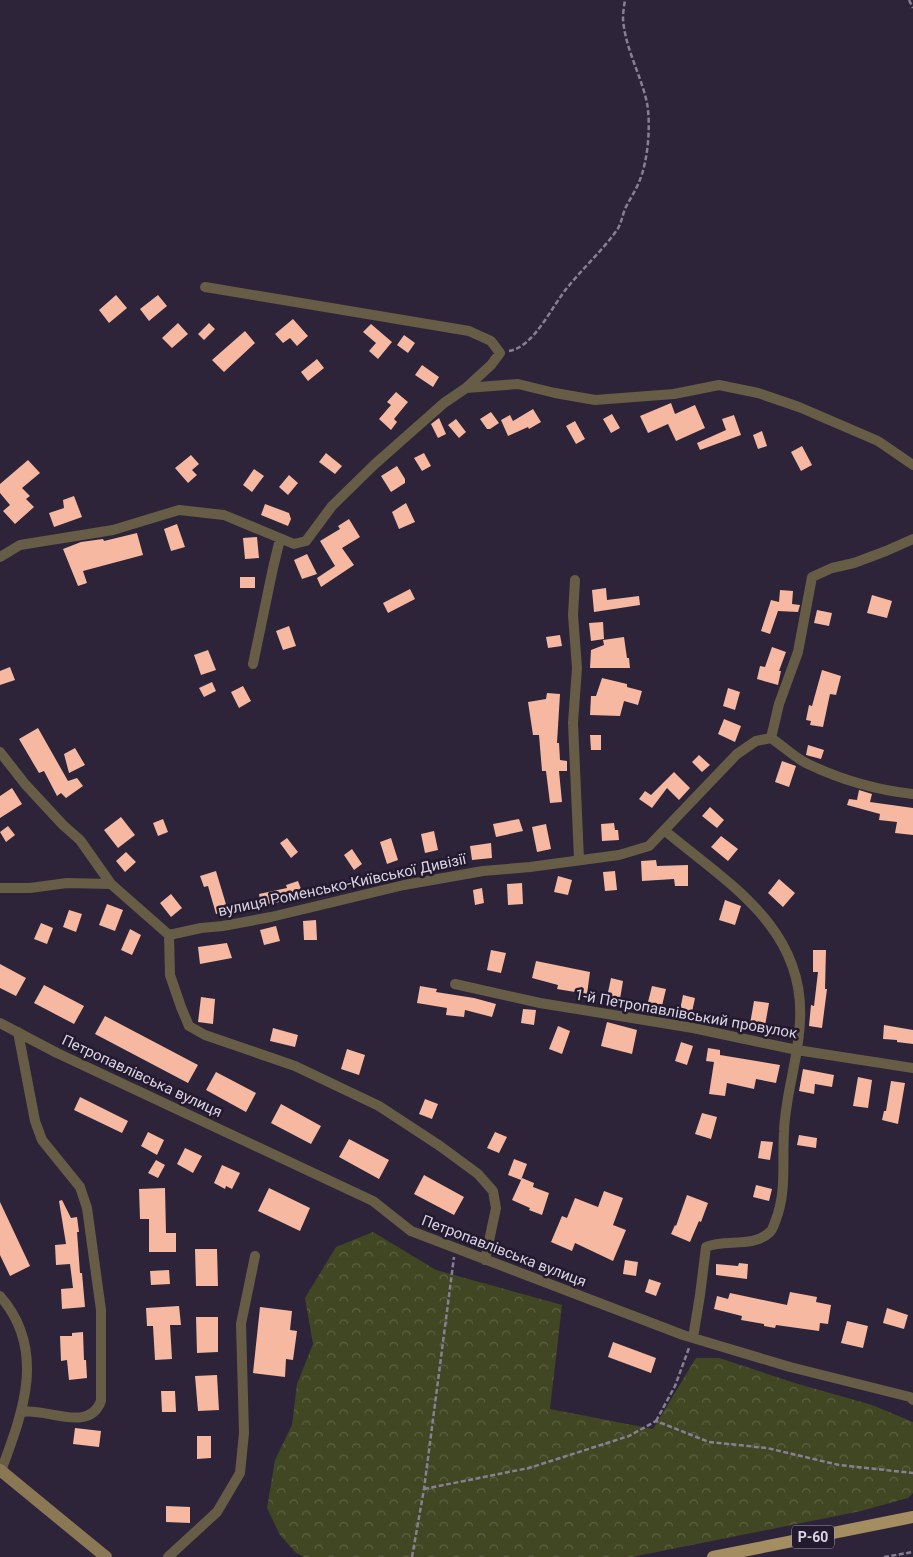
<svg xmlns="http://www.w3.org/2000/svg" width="913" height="1557" font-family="Roboto,sans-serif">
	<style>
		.forest { fill: url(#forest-crowns) }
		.building { fill: #f6b8a0 }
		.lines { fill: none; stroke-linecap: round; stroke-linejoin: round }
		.path { stroke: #878092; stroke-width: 2.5; stroke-dasharray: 5 2.5; stroke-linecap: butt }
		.street { stroke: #675c46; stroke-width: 10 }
		.secondary { stroke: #8a7855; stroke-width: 12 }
		.primary { stroke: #a48d60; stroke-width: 12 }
		.labels { text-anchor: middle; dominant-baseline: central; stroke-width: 5; stroke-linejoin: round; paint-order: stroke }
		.shield { fill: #231a2f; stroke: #a29cac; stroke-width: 1 }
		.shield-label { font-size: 14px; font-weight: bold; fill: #d9d4e2 }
		.street-label { font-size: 15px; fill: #d9d4e2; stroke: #231a2f }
	</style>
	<defs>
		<pattern id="forest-crowns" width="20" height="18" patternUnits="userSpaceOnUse" patternTransform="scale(1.25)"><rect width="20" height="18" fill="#414723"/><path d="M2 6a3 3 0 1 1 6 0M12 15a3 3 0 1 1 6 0" fill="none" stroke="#5c6143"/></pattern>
	</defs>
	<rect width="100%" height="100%" fill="#2d2439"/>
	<path class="forest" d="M373,1232L436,1270L562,1305L550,1409L653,1429L696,1358H719L795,1383L872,1405L913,1422V1493L908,1498L861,1511L632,1557H304L296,1553L280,1535L267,1508L275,1460L292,1425L297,1384L313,1344L305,1298L336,1247Z"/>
	<path class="building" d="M116,295L127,308L109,323L99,310Z
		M158,295L167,306L149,321L140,309Z
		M293,319L308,336L297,346L290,338L283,343L275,334Z
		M178,323L188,334L172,348L162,338Z
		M209,323L215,329L204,340L198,334Z
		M371,324L392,342L378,359L369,351L376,343L363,332Z
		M245,331L255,343L224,372L212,360Z
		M404,335L415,343L408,353L397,345Z
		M317,359L324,368L308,381L301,372Z
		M422,365L439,377L433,387L415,375Z
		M396,392L408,402L394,419L397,422L391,430L379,419L391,405L387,402Z
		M671,403L675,414L695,405L705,428L676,441L668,424L648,433L640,416Z
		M533,409L541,422L529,429L528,427L508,436L501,420L510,415L513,421Z
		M491,412L499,423L490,429H487L480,419Z
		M612,414L620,428L611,433L603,419Z
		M734,415L741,435L700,450L697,443L726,430L722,419Z
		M439,418L446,434L438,438L431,424Z
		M456,419L466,432L459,438L448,425Z
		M575,421L585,439L576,444L566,426Z
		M762,431L767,446L758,449L753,435Z
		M802,446L812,465L801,471L791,452Z
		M326,453L342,466L335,474L319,462Z
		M424,453L431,466L422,471L414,458Z
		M191,455L199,464L192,470L197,475L188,483L175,468Z
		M28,460L40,473L22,488L30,496L26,499L34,507L15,524L3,511L10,505L0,493V484Z
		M397,466L405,479V483L391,492L381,476Z
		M254,469L264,476L252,492L243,485Z
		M289,475L298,483L288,495L279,487Z
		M74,496L82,517L54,527L49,513L64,508L63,500Z
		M406,503L415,522L399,529L392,512Z
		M265,504L289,513L291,519L288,526L261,515Z
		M349,519L360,537L342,548L354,565L321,587L317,578L335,566L320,541L340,529L338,526Z
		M177,524L185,547L171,551L164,529Z
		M137,533L143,555L83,571L87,583L78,586L63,549L81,542L103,539L104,541Z
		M257,537L259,558L245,559L243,538Z
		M307,554L317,574L302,579L294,560Z
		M240,577H255V588H240Z
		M606,588L607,600L639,596L640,605L594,612L592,590Z
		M410,589L415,599L388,613L383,603Z
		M780,590L793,591L792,604L800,605L798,612L778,611L770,634L761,631L771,600L779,602Z
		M872,595L892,601L887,618L867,613Z
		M817,610L832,613L829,626L814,623Z
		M603,622L604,639L591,641L589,623Z
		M289,626L296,646L283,650L276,631Z
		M560,635L562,646L548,648L546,637Z
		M624,637L627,658H629L630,668H590L591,650L604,645L603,640Z
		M772,647L786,652L779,671H781L778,685L757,679L760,666L765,667Z
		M208,650L216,670L201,675L194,655Z
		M10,667L15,680L0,685V671Z
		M822,670L841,676L836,695L830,694L823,727L810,725L811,721L806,720L809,705L812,706Z
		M602,678L627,684V687L642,691L638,705L624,701L620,716L590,715L591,696H596Z
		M212,682L216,691L204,697L199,688Z
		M243,686L251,701L239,708L231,692Z
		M728,688L740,692L735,710L723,706Z
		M547,693L560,694L557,743H559L560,760L567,761V771H559L562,802L550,803L546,771H542L539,735H533L528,702L546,699Z
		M724,719L741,726L735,742L718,734Z
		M38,728L68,781L77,778L83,786L66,798L61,793L57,796L44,771L39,773L19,739Z
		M590,735H601V750H591Z
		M808,745L824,750L821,759L806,755Z
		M75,748L85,765L69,773L64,754Z
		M699,755L710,765L702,772L692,762Z
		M782,761L796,766L789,787L775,782Z
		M674,772L690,788L679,800L667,788L652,808L639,799L645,791L651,795Z
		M12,788L22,804L0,818V796Z
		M859,790L872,794L870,802L913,808V835L895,833L897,822L879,820L880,814L847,805L849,799L857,800Z
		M710,807L724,820L717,828L702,816Z
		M121,817L135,835L118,848L104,830Z
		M163,819L168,832L158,836L153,823Z
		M519,819L523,831L496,837L493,824Z
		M614,823L615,830H618L619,840L602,841L601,824Z
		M546,824L551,849L537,852L532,827Z
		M8,826L15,835L6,842L0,832Z
		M434,831L438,850L425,853L421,834Z
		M721,836L738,849L728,861L711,847Z
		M287,838L298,852L291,858L280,843Z
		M391,838L398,860L387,864L380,842Z
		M491,843L492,858L472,860L470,846Z
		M352,849L362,864L354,870L344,855Z
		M126,852L136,862L125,872L116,861Z
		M656,860L657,866L688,865V886H675L674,879L642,881L641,861Z
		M216,871L228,911L216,914L208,886L204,887L200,876Z
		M615,871L617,890L605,891L603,872Z
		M558,876L572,880L568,895L554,892Z
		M779,879L795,893L783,907L768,893Z
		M298,881L304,897L293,902L292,900L261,905L259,894L287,888L286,885Z
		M522,883L523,904L508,905L507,884Z
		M482,888L484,903L475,905L473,890Z
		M171,894L182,908L171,917L160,903Z
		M725,900L741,906L735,925L719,920Z
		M107,904L123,910L115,931L99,925Z
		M69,910L82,914L76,932L63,927Z
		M316,920L317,940H304L303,921Z
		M41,923L53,928L47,944L34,939Z
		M276,926L280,941L264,945L260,930Z
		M130,929L141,935L132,955L121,950Z
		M227,943L232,958L200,964L198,947Z
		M491,950L506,953L501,973L487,970Z
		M813,950H826L825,989H827L822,1028L809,1026L811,1005L814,1006L818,972H813Z
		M536,961L590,972L587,994L557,989L558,985L532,978Z
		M0,964L26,978L16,996L0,988Z
		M611,978L623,981L620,999L607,997Z
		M44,985L84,1006L74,1024L34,1003Z
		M420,986L437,989L436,992L474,998L496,1004L492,1017L465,1010L464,1017L446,1015L447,1008L417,1003Z
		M652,986L666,989L661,1010L647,1006Z
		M683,995L695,998L691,1017L679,1015Z
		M201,997L215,999L213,1024L198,1022Z
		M754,1001L769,1003L765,1026L750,1024Z
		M523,1009L536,1010L534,1025L521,1023Z
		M105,1016L198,1065L188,1083L95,1034Z
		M607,1022L637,1030L632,1054L601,1046Z
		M884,1025L913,1030V1044L897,1042V1040L883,1039Z
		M558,1026L570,1031L562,1054L549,1049Z
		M273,1028L298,1035L295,1047L270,1041Z
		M681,1042L693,1046L687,1065L675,1061Z
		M708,1048L720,1050V1055L780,1065L776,1083L756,1079L754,1089L727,1083L725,1096L709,1094L714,1062L706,1061Z
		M347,1049L365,1055L359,1075L341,1069Z
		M803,1069L834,1075L832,1087L815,1084L814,1094L799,1091Z
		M216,1072L256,1093L246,1112L206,1090Z
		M858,1077L872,1080L868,1108L853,1106Z
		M891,1081L905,1083L898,1124L882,1120L884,1111H886Z
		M80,1097L128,1121L122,1133L74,1110Z
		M425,1099L438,1104L432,1119L419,1114Z
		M281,1104L321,1126L311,1144L271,1123Z
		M702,1113L717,1117L711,1139L695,1134Z
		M148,1132L164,1140L157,1155L141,1146Z
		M495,1132L507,1137L499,1153L487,1148Z
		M799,1135L817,1138L816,1148L797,1145Z
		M349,1139L389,1160L379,1179L339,1157Z
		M761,1141L773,1142L770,1160L758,1158Z
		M185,1148L202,1156L193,1173L177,1164Z
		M514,1159L527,1164L521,1180L508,1175Z
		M156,1160L165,1165L158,1178L148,1173Z
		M222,1165L240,1173L232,1189L226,1186L225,1189L214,1183Z
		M424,1175L464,1197L454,1215L414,1194Z
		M522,1178L534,1183L533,1187L549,1193L542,1215L529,1210L530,1208L512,1200Z
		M756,1185L772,1189L769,1201L753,1197Z
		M165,1188L166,1233H176V1252H149V1219H140L139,1189Z
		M269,1188L310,1208L300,1231L258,1211Z
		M604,1191L623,1198L613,1225L626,1230L613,1261L575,1243L572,1251L551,1242L562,1216L567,1218L575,1198L598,1207Z
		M687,1195L708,1203L701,1222L699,1221L690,1242L671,1234L675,1225L676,1226Z
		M62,1200L71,1218L77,1217L79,1232H77L80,1273H82L85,1307L62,1309L61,1289L73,1288L70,1264L56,1265L55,1245L66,1244L59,1201Z
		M0,1202L30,1266L10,1276L0,1255Z
		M195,1249H217L218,1286H196Z
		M625,1260L638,1262L636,1276L623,1274Z
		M739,1263L748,1264L747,1279L716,1275V1264L738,1266Z
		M169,1270L170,1284L151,1285L150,1271Z
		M649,1279L661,1283L656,1296L645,1292Z
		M790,1292L817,1297L816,1302L831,1305L828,1324L820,1323L819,1331L776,1325L775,1328L764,1326V1324L741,1320L742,1316L714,1309L717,1296L728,1299L730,1293L787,1305Z
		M179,1306L181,1325H170L172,1359L155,1360L153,1326H147L146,1308Z
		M260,1307L292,1311L290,1330L297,1331L293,1360L286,1359L285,1377L253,1373Z
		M887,1308L908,1315L904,1329L883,1323Z
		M196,1317H218V1352L197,1353Z
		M847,1321L868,1326L863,1348L841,1343Z
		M83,1332L84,1360H86L87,1378L69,1380L67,1360L61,1361L60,1336H72V1333Z
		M613,1342L656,1358L651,1373L608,1357Z
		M217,1375L219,1410L198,1411L195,1376Z
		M161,1391H175L176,1412H162Z
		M75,1428L101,1431L99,1447L73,1444Z
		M197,1436H211V1458L197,1459Z
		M166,1506L190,1507V1523L166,1522Z"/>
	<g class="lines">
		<path class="path" d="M909,0L913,8
			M509,351C534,347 552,306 567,288C583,268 602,251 617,230C621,224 622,217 625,209C629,200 635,192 639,182C648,162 651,125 647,103C641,75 625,48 623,19C623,13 624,6 625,0
			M656,1421L675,1386L689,1348
			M424,1489L529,1468L629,1436L656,1421L709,1442L767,1448L839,1465L913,1473
			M412,1557L424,1489L454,1257
			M884,1557L913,1552"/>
		<path class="street" d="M466,388L518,384L555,393L595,400L674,394L719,385L758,393L799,407L878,441L913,465
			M0,557L20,545L113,530L179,510L224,515L294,544L306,541L332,506L375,464L444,403L466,388L491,365L500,353L491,341L469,331L205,287
			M575,580L573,615L577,668L573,723L579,859
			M253,664L273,568L280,539
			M771,738L779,704L798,652L812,577L832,568L854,563L886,551L913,539
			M0,752L25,784L63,825L80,840L111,884L169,935L170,975L181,1007L189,1026L205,1035L295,1066L379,1106L440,1146L478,1174L493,1191L496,1208L485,1260
			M664,830C726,882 805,927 800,1020C799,1058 785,1095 784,1132C782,1163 787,1193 775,1222C774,1225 772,1230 770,1232C752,1249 725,1238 706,1247L700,1295L693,1338
			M0,888H30L67,883L111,884
			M169,935L201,928L223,926L271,917L404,885L483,871L530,867L619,855L649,846L737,754L756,741L771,738C783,746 794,757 806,763C839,779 876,790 913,794
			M455,984L540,1003L693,1028L797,1050L913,1068
			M0,1023L57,1053L373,1201L411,1231L683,1335L790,1367L910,1397L913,1400
			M18,1032L35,1121L42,1140L80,1187L87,1208L101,1310V1401C89,1434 45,1407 22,1412
			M0,1296C47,1350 23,1412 1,1471
			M168,1557L217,1512L240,1473L244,1433L241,1324L255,1256"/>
		<path class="secondary" d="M0,1470L106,1557"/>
		<path class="primary" d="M713,1557L913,1517"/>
	</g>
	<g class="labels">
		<rect class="shield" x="792" y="1525.5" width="42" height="23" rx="4"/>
		<g class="shield-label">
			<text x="813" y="1537">Р-60</text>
		</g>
		<g class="street-label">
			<text transform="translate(342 885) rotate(-12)">вулиця Роменсько-Київської Дивізії</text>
			<text transform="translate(686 1014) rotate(10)">1-й Петропавлівський провулок</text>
			<text transform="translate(142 1076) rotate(25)">Петропавлівська вулиця</text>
			<text transform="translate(504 1251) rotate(21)">Петропавлівська вулиця</text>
		</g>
	</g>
</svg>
